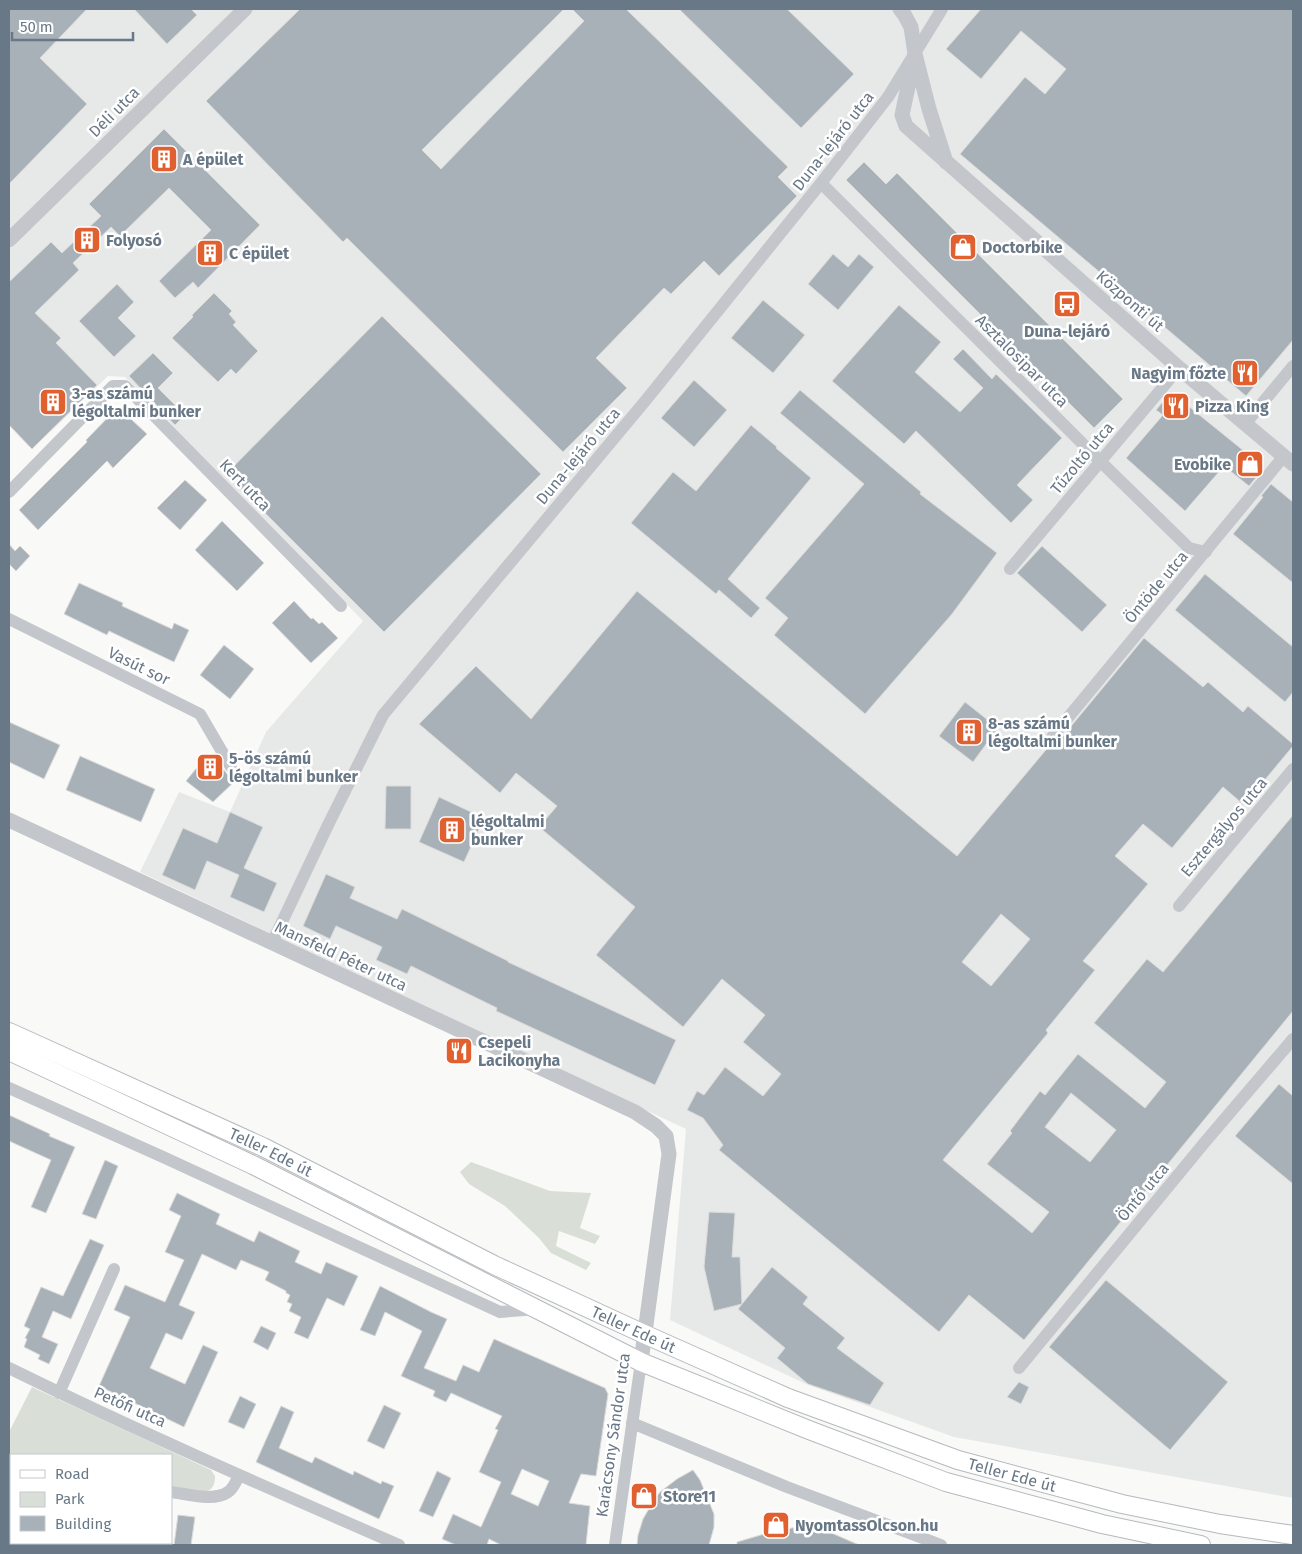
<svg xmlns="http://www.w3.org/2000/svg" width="1302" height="1554" font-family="'Fira Sans',sans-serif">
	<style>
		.built { fill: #e7e8e8 }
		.green { fill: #d9ded6 }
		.building { fill: #a9b1b8; stroke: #dbdbd9; fill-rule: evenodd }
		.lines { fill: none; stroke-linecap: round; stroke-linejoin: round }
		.secondary-casing { stroke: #b5babf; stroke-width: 20 }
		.minor { stroke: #c3c6ca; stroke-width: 12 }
		.tertiary { stroke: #c3c6ca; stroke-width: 15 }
		.secondary { stroke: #fff; stroke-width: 18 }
		.labels { text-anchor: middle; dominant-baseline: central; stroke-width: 5; stroke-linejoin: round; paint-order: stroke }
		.street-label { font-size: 16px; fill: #697887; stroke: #fff }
		.poi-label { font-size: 16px; font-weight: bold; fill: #697887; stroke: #fff; text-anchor: start }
	</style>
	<rect width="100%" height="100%" fill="#f9f9f7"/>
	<path class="built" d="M9,9H1293V1498L954,1437L806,1384L670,1320L686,1129L140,872L179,792L230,812L266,732L363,621L125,377L108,376L32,449L9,425Z"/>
	<path class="green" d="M471,1162L550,1191L591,1193L580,1228L600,1236L595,1244L559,1231L556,1246L591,1263L586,1270L551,1253L539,1238L505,1206L469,1184L460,1172Z
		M32,1387L211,1470L215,1476C215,1484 213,1489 206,1492L171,1487V1455H11V1464H9V1432Z
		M53,1543H103V1545H53Z"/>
	<path class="building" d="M9,9H87L40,58L87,104L9,184Z
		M134,9H191L197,15L167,44Z
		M300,9H564L422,150L441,169L584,21L572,9H626L788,167L778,177L797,196L719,276L704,261L671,294L664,288L596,358L627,388L563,452L347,238L343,242L206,101Z
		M679,9H787L854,74L801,128Z
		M981,9H1293V340L1246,396L960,154L1025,77L1045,94L1066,69L1021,31L981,79L946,49Z
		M164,129L260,225L198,288L193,282L175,298L159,281L211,230L169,188L120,236L111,227L73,263L79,270L35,313L61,338L56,343L97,385L32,449L9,425V282L51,242L62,253L101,216L89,204Z
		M864,162L886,184L897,173L1123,399L1094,428L846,180Z
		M833,254L848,267L859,254L874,267L838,310L808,284Z
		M117,284L134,302L118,318L136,336L114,357L79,321Z
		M214,293L232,311L229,314L236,322L233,325L258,351L236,374L231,369L218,382L172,338L193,317L192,315Z
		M763,300L805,335L773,373L731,338Z
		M899,305L941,342L915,372L960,412L983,388L953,359L963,349L992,379L996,374L1062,438L1017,485L1033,500L1011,523L916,431L904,444L832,381Z
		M382,316L541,474L384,632L226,474Z
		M153,353L173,373L158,388L185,415L175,425L129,376Z
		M694,380L727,410L694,447L661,418Z
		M800,390L921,492L920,494L997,553L952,614L865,714L774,635L788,618L765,598L864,484L780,413Z
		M1171,392L1260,464L1255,470L1259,474L1249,486L1224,466L1185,511L1126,458L1163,415L1156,410Z
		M118,407L147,434L113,468L107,461L38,530L19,510L87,442L86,440Z
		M751,425L777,447L776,448L811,478L728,579L760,608L751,618L719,590L716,594L631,523L673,472L696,491Z
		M185,480L207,500L180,530L157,508Z
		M1271,484L1293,502V583L1233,534L1263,497L1261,496Z
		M222,521L264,563L237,591L195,550Z
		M9,544L15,551L20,546L30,556L16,571L9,564Z
		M1042,546L1107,605L1082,632L1017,573Z
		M1205,574L1293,647V692L1285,702L1175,610Z
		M79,583L123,603L122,606L172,629L174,623L189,630L174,662L109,631L107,635L64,614Z
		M637,591L957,856L1050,745H1054L1058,742L1144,638L1203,687L1208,682L1243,712L1248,706L1293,744V746L1244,805L1223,787L1172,848L1143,824L1115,856L1148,884L1083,961L1095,970L1046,1030L1048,1033L943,1160L1032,1233L1049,1212L987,1164L1012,1133L1010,1131L1040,1091L1045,1095L1078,1054L1145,1108L1166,1082L1094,1023L1147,959L1163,972L1293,815V1011L1024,1340L969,1295L939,1332L719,1150L723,1145L703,1118L687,1110L697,1091L704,1095L725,1067L763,1096L781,1074L743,1042L765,1015L722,979L683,1027L596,955L635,907L539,827L557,806L516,773L500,793L419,724L476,666L531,719ZM1001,914L1030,939L991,986L962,962ZM1071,1093L1116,1130L1090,1162L1045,1127Z
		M294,601L311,619L313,618L319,624L322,622L338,638L311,663L272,623Z
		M224,645L254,669L230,699L200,675Z
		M965,702L998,728L973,762L939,736Z
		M9,722L60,745L44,779L9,762Z
		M208,754L221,766L227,774L231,775L236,780L213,802L186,781Z
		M80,756L155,789L141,822L66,790Z
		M386,786H411V829H385Z
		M439,797L484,818L464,862L419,842Z
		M230,812L263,827L244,868L277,883L264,912L230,897L239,875L207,861L195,890L162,875L183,828L217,843Z
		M326,874L355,887L350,898L397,919L402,909L508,961V962L676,1040L655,1085L496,1011L497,1008L411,966L407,974L376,960L382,947L336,926L330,939L303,926Z
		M1279,1084L1293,1096V1184L1235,1136Z
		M9,1115L50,1134L49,1136L75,1147L46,1213L31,1207L51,1160L9,1141Z
		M105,1160L118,1166L96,1219L82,1214Z
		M177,1193L220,1214L216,1224L254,1242L259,1231L300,1251L295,1262L321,1274L326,1262L358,1276L344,1306L327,1298L308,1339L294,1333L301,1317L289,1311L292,1304L287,1302L290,1295L286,1293V1291L265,1280L269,1272L241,1260L236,1270L202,1254L179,1305L195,1312L182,1340L166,1333L150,1368L185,1384L203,1345L218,1352L184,1427L99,1386L130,1317L114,1310L125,1285L165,1302L184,1260L165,1252L181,1216L169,1210Z
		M709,1212L735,1213L732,1257H740L742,1304L714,1311L704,1267Z
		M90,1239L104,1245L71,1319L53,1311L42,1337L58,1344L49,1364L38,1359L40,1355L24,1347L27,1339L25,1338L30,1329L24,1326L41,1287L63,1296Z
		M772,1267L808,1297L803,1304L845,1338L837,1348L884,1383L870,1405L808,1384L777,1358L785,1348L738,1309Z
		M1106,1280L1228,1382L1170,1450L1049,1347Z
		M380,1286L431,1312L447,1319L424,1368L456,1381L463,1365L479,1372L494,1339L605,1388L608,1394L596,1476L581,1474L569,1503L590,1506L586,1545H501L489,1539L487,1545H456L442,1539L453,1514L481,1527L501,1482L479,1472L498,1430L495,1429L502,1416L451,1393L446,1402L433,1396L435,1391L401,1376L422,1331L385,1312L375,1336L360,1330ZM522,1469L549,1481L538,1506L511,1494Z
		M261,1326L276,1333L268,1350L253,1342Z
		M1019,1382L1029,1387L1021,1404L1007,1397Z
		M240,1396L256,1404L244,1429L228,1422Z
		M384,1405L401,1413L384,1449L367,1441Z
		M281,1406L294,1412L279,1448L312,1463L315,1457L353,1475L354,1471L381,1484L382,1481L394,1486L379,1519L256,1462Z
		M693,1470L700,1480L714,1514V1527L709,1545H637L638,1535L643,1519L654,1500L660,1492L677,1479Z
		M437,1471L451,1478L433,1517L419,1511Z
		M178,1515L195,1517L191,1545H174Z
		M797,1527L827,1531L859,1545H737V1542L771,1532Z"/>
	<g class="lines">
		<g class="secondary-casing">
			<g id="secondary">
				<path id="s1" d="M9,1032L263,1147L494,1265L644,1334L788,1398L958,1460L1122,1504L1220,1524L1293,1535"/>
				<path d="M9,1051L253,1165L641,1362L809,1430L946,1482L1102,1524L1201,1545"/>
			</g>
		</g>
		<path class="minor" d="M821,183L1101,462L1189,548L1206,552
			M1246,423L1293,366
			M9,492L113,386H125L341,606
			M1010,569L1179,368
			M9,619L200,714L231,767
			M1052,737L1284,456
			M1179,906L1293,769
			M272,943L328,825L383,715L646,400L821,183L888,97L942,9
			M9,1088L163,1157L500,1312L537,1309
			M9,1368C137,1431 268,1488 399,1545
			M1019,1368L1205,1142L1293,1039
			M59,1393L114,1269
			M632,1423L787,1487L941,1545
			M9,1468H11
			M171,1492C187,1494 214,1502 228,1492C234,1488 236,1481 239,1475
			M615,1545L641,1362"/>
		<path class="tertiary" d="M900,9L904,14L911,27L915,54L929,109L946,162
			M915,54L902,115L906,126L1179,368L1293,464
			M9,240L245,9
			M9,820L635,1112L656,1126L666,1136L669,1154L641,1362"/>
		<use href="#secondary" class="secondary"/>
	</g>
	<defs>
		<g id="building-square" transform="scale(1.4375)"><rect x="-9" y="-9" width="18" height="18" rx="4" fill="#e1602f" stroke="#fff"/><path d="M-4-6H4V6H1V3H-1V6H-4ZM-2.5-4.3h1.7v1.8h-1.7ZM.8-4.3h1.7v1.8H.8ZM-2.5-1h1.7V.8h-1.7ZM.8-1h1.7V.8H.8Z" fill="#fff"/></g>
		<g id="shop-square" transform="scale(1.4375)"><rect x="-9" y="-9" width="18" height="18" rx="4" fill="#e1602f" stroke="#fff"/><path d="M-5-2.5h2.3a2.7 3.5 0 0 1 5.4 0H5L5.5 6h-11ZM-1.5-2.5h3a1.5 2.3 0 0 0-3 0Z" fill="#fff"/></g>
		<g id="bus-square" transform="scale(1.4375)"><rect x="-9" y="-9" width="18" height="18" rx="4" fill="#e1602f" stroke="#fff"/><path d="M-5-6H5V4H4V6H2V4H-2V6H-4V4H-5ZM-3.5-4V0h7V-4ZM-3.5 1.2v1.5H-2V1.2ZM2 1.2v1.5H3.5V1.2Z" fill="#fff"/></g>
		<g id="restaurant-square" transform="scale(1.4375)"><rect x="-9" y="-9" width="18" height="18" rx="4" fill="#e1602f" stroke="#fff"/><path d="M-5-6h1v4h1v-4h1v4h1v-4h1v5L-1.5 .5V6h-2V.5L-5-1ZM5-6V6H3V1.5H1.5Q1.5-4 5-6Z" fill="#fff"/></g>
	</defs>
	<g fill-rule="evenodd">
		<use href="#building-square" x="164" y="159"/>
		<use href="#building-square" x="87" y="240"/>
		<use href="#shop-square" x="963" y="247"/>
		<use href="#building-square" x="210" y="253"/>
		<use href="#bus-square" x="1067" y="304"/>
		<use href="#restaurant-square" x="1245" y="373"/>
		<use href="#building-square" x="53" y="402"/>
		<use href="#restaurant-square" x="1176" y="406"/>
		<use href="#shop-square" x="1250" y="464"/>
		<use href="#building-square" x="969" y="732"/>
		<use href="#building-square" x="210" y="767"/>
		<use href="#building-square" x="452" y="830"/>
		<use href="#restaurant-square" x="459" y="1051"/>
		<use href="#shop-square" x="644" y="1496"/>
		<use href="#shop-square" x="776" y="1525"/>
	</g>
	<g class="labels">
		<g class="street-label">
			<text transform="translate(114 112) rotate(-45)">Déli utca</text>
			<text transform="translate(833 141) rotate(-52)">Duna-lejáró utca</text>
			<text transform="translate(1130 301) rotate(41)">Központi út</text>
			<text transform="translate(1022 361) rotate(45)">Asztalosipar utca</text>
			<text transform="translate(578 456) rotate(-50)">Duna-lejáró utca</text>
			<text transform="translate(1082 458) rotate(-50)">Tűzoltó utca</text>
			<text transform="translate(245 485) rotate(46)">Kert utca</text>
			<text transform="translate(1156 587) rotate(-50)">Öntöde utca</text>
			<text transform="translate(139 666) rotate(26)">Vasút sor</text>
			<text transform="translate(1224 827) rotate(-50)">Esztergályos utca</text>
			<text transform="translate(341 956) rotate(25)">Mansfeld Péter utca</text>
			<text stroke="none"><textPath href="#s1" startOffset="288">Teller Ede út</textPath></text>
			<text transform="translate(1143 1192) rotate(-50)">Öntő utca</text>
			<text stroke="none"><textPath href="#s1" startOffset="692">Teller Ede út</textPath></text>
			<text transform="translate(130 1407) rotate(24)">Petőfi utca</text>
			<text transform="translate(613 1435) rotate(-82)">Karácsony Sándor utca</text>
			<text stroke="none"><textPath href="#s1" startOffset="1098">Teller Ede út</textPath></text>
		</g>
		<g class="poi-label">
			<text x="183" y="159">A épület</text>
			<text x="106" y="240">Folyosó</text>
			<text x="982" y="247">Doctorbike</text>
			<text x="229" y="253">C épület</text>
			<text x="1067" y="331" text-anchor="middle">Duna-lejáró</text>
			<text x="1226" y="373" text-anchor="end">Nagyim főzte</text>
			<text x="72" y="393">3-as számú<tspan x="72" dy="18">légoltalmi bunker</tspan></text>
			<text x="1195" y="406">Pizza King</text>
			<text x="1231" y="464" text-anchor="end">Evobike</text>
			<text x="988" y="723">8-as számú<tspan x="988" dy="18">légoltalmi bunker</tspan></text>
			<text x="229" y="758">5-ös számú<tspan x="229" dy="18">légoltalmi bunker</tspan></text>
			<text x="471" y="821">légoltalmi<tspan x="471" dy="18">bunker</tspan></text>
			<text x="478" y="1042">Csepeli<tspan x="478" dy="18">Lacikonyha</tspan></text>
			<text x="663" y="1496">Store11</text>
			<text x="795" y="1525">NyomtassOlcson.hu</text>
		</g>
	</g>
	<rect width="1302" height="1554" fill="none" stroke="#697887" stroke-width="20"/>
	<rect x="10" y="1454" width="162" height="90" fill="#ffffff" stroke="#c3c9cf"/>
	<rect x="20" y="1470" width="25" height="8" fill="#ffffff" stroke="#c3c9cf"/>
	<text x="55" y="1479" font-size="15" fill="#697887">Road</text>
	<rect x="20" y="1492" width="25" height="15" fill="#d9ded6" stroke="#c3c9cf"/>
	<text x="55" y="1504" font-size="15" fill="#697887">Park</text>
	<rect x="20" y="1516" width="25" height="15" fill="#a9b1b8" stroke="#c3c9cf"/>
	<text x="55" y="1529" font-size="15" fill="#697887">Building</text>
	<path d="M12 32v8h121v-8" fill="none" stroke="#697887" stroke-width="2.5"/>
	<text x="20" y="32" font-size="15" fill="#697887" stroke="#ffffff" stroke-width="4" paint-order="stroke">50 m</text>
</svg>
